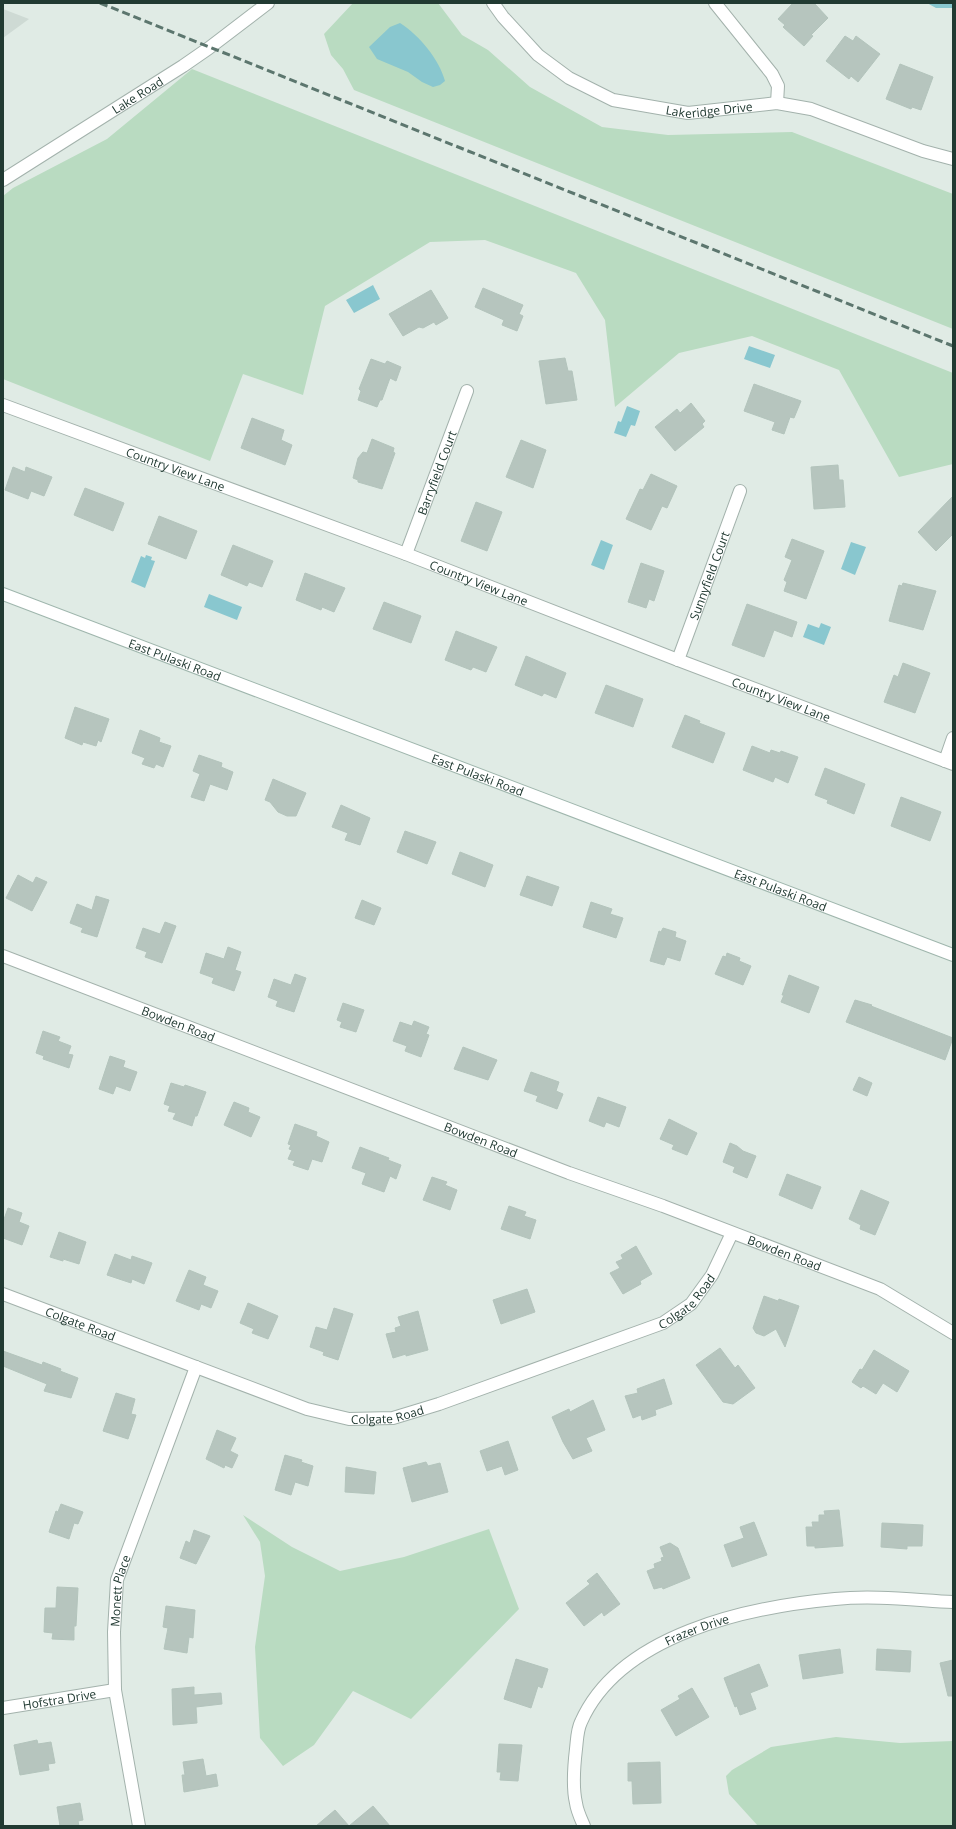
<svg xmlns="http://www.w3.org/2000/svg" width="956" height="1829" font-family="'Open Sans',sans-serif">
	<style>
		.built { fill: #cedad4 }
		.green { fill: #b9dbc1 }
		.water { fill: #89c7cf }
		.building { fill: #b6c5be; stroke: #b3c4bc }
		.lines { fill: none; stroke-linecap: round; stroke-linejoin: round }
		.minor-casing { stroke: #a3b2ac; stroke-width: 14 }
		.secondary-casing { stroke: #9fb6ad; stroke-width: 14 }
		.minor { stroke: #fff; stroke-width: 12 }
		.secondary { stroke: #fff; stroke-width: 12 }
		.rail { stroke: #5c766e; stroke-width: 3; stroke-dasharray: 8 4; stroke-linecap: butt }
		.labels { text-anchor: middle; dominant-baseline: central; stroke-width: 4; stroke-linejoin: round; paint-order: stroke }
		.street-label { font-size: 12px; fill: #213a32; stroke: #f0f7f4 }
	</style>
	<rect width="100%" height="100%" fill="#e0ebe5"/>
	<path class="built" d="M3,9L29,19L3,38Z"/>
	<path class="green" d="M353,3H438L462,35L488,50L530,87L602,127L668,135L792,132L953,194V329L354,90L343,69L331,55L324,34Z
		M192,69L953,373V464L899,477L839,370L752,336L679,353L615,407L605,320L576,273L485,240L430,242L325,306L303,395L243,374L210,461L3,379V196L13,188L107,139Z
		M243,1515L292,1547L340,1571L404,1557L489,1529L519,1609L411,1719L353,1691L314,1745L283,1766L260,1738L255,1647L265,1576L260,1542Z
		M836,1737L900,1743L953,1741V1826H758L729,1794L726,1776L732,1770L771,1747Z"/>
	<path class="water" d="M927,3H953V8H936Z
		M400,23C420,36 439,59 445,81L440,85L433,87L422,82L408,72L377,59L369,47L390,27Z
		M373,285L380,299L354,313L346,300Z
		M749,346L775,355L770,368L744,359Z
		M627,406L640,411L635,426L631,425L626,437L614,433L618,421L621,422Z
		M601,540L613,545L604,570L591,565Z
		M851,542L866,547L855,575L841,569Z
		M146,555L152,557L151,560L155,561L145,588L131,582L141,556L145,558Z
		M209,594L242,607L237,620L204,607Z
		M821,623L831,627L824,645L803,637L808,624L819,628Z"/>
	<path class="building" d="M793,3H814L828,18L811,35L813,36L804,46L783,27L785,25L778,19Z
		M845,36L853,41L856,36L880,54L858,82L851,76L849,79L826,61Z
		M900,64L933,77L921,110L912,107L911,109L886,99Z
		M483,288L523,305L519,314L523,316L517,331L502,325L504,320L475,307Z
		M431,290L448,318L436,325L434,322L423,328L419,327L403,336L389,314Z
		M565,358L568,371H572L577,400L546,404L539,361Z
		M371,359L385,364L387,361L401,367L396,381L390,378L382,400H380L377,407L358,400L361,391L359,389Z
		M754,384L801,401L794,418L790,417L784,434L772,430L775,422L744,411Z
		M691,403L705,421L702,424L704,427L675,451L655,427L677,409L680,413Z
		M252,418L284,430L281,440L292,445L285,465L241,448Z
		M372,439L394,448L393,452L395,453L382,489L358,482V480L353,478L358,458L363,452L367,453Z
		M521,440L546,450L533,488L506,477Z
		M838,465L839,480H843L845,507L814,509L811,467Z
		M13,467L25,472L26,467L52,477L44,496L31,491L28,499L5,490Z
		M651,474L677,486L667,508L662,506L651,530L626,519L640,489L643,490Z
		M85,488L124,503L113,531L74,515Z
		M953,496V534L936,551L918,532Z
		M476,502L502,512L487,551L461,541Z
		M159,516L197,531L186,559L148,544Z
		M792,539L824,551L806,599L784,591L787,582L784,580L792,560L785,557Z
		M233,545L273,561L262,587L249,582L247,586L221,575Z
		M641,563L664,571L654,601L649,599L646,608L628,602Z
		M305,573L345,588L334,612L322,607L321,610L296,600Z
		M903,583L936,591L923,630L889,621L899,585L902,586Z
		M384,602L421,616L411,643L373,629Z
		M747,604L797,622L792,637L774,630L764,657L732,645Z
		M456,631L497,647L486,672L473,667L471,670L445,660Z
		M526,656L566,673L556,698L544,693L542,696L515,685Z
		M903,663L930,673L915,713L884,702L894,675L898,677Z
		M606,685L643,699L633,727L595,713Z
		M75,707L109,719L101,742L98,740L96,746L83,742L82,745L65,738Z
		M685,715L700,721L699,723L725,733L713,763L672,747Z
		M140,730L160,738L159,742L171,746L163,767L156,764L154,768L142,764L145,758L132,753Z
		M752,746L770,753L771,750L780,753L781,751L798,757L788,783L775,777L773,782L743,770Z
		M199,755L222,763L221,767L233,772L227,790L210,784L204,801L191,797L200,774L193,771Z
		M825,768L865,784L854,814L827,803L828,800L815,795Z
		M273,779L306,793L296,816H287L278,812L270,802L265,800Z
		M901,797L941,812L930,841L891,826Z
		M341,805L370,818L360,845L345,840L348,833L332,827Z
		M405,831L436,842L427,864L397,852Z
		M460,852L493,865L485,887L452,874Z
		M18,875L33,883L36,877L47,882L32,911L6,898Z
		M527,876L559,887L552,906L520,895Z
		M96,896L109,900L97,937L81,932L83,928L70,923L77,904L92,910Z
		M362,900L381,908L374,925L355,918Z
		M591,902L612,909L610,914L623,918L616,938L583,927Z
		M165,922L176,926L162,963L145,957L147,952L136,948L143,928L160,934Z
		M663,928L676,932L675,937L686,941L680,961L667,957L664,965L650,961L659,931L661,932Z
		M228,947L241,952L235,970L241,972L234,991L212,983L214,978L200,973L206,953L224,959Z
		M727,953L740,958L739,961L751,966L743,985L715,974L723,956L726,957Z
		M295,974L306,978L294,1012L276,1006L278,1001L268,997L274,979L291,985Z
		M789,975L819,987L809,1013L781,1002L784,995H782Z
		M855,1000L872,1005L871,1006L953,1038L945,1060L846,1022Z
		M343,1003L364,1010L356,1032L340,1027L342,1022L337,1020Z
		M414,1021L429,1027L426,1034L429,1035L421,1057L405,1051L407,1046L393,1041L400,1022L412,1026Z
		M43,1031L60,1037L58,1041L71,1046L68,1054L73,1055L69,1068L43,1059L44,1056L36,1053Z
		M463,1047L497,1060L488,1080L454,1069Z
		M110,1056L125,1061L123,1067L137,1072L130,1091L116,1086L113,1094L99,1089Z
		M531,1072L559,1082L556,1091L563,1094L557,1109L536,1101L538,1096L524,1091Z
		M859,1077L872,1083L867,1096L853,1090Z
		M171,1083L184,1087L185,1085L206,1092L197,1116H195L192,1126L173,1119L176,1113L168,1111L170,1106L164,1104Z
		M598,1097L626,1107L619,1127L606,1122L604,1127L589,1121Z
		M234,1102L249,1108L248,1112L260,1117L251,1137L224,1125Z
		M669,1119L697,1133L687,1155L672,1149L674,1145L660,1139Z
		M295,1124L317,1132L316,1136L329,1142L322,1162L312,1159L308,1170L293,1165L295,1161L288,1159L292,1150L289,1149L291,1145L288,1144Z
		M730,1143L737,1146L743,1151L756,1156L747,1178L733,1172L735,1167L723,1162Z
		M360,1147L389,1158L388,1160L401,1165L396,1179L390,1176L384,1192L362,1184L366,1173L352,1168Z
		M787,1174L821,1187L812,1209L779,1195Z
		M432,1177L447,1182L445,1185L457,1190L450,1210L423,1200Z
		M861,1190L889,1202L875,1235L860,1229L861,1225L849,1219Z
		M509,1206L526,1212L524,1216L536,1220L530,1239L501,1229Z
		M8,1208L22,1213L19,1222L29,1226L22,1245L3,1238V1222Z
		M59,1232L86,1242L79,1264L63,1259V1261L50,1257Z
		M636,1246L652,1274L640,1281L641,1284L623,1294L610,1273L620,1268L616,1262L623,1259L621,1255Z
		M115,1254L131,1260L132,1256L152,1263L144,1284L132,1279L131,1283L107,1275Z
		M189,1270L206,1277L203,1285L218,1291L211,1308L201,1304L199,1310L176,1301Z
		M527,1289L535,1312L501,1324L493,1300Z
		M764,1296L778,1301L779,1299L799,1306L785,1347L776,1329L764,1336L756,1333L753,1328Z
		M248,1303L278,1316L268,1339L252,1333L254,1329L240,1323Z
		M334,1308L353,1314L338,1360L323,1355L324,1352L310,1347L316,1327L327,1330Z
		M418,1311L428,1350L406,1356V1354L393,1358L386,1334L396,1332L395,1328L401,1326L398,1317Z
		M720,1348L735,1368L738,1365L755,1388L733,1404L723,1402L696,1365Z
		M874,1350L909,1371L897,1392L883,1383L876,1394L863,1386L861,1388L852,1382L860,1369L862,1370Z
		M3,1351L42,1365L43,1362L61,1369L60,1371L78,1378L71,1398L44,1391L47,1384L3,1366Z
		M664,1379L672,1404L655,1410L656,1415L642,1420L641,1415L633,1418L625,1396L638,1393L637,1389Z
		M116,1393L135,1399L131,1414L136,1415L128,1439L103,1431Z
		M593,1400L605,1430L586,1438L592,1451L573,1459L563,1442L552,1417L569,1409L570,1412Z
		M217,1430L236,1438L230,1451L238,1455L232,1468L225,1465L224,1468L206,1459Z
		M508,1441L518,1470L505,1475L502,1466L487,1471L480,1451Z
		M285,1455L302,1460L301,1462L313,1466L308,1486L295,1482L291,1495L275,1490Z
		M426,1462L428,1466L440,1463L448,1492L412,1502L403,1468Z
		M346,1467L376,1472L374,1494L345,1492Z
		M61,1504L83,1512L78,1524L74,1523L69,1539L49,1532L56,1511L58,1512Z
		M839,1510L843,1546L815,1548V1546H807L806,1527H813L812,1522H819V1515H825L824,1511Z
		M754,1522L767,1555L732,1567L724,1545L744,1538L740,1527Z
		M882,1523L923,1525L922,1546H907V1549L881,1547Z
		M194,1530L210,1536L196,1564L180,1558L186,1541L190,1543Z
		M670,1543L678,1548L690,1578L663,1589L662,1587L654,1589L647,1571L655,1568L654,1564L662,1561L661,1558L664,1557L660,1547Z
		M597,1573L620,1604L604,1616L602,1612L584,1626L566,1603L590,1584L587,1581Z
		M57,1587L78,1588L76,1626H74V1640L52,1639L53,1633L44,1632L45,1608H56Z
		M166,1606L195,1610L193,1638L189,1637L187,1653L164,1649L168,1628L163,1627Z
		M840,1649L843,1673L803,1679L799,1655Z
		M877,1649L911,1651L910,1672L876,1670Z
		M516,1659L548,1669L542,1688L538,1686L531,1708L504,1699Z
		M953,1660V1696H948L940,1663Z
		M759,1664L768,1686L750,1693L756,1709L740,1715L737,1706L735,1707L724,1678Z
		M194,1687V1695L221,1693L222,1704L196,1707L197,1723L173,1725L172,1689Z
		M692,1688L709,1717L676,1736L661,1710L680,1699L678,1696Z
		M37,1740L38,1744L51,1742L55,1763L48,1764L49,1770L20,1775L14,1745Z
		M499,1744L522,1745L518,1781L500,1780L501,1772H497Z
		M203,1759L206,1776L216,1774L218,1786L184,1792L182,1775H185L183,1762Z
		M660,1762L661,1803L633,1804L632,1781H628V1763Z
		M80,1803L83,1820L78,1821L79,1826H60L57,1807Z
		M373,1806L390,1826H349Z
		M335,1810L349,1826H316Z"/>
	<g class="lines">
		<g class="minor-casing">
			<g id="minor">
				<path id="s1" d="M493,3L503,17L538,55L569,78L613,100L688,113L777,103L811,109L923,151L953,159"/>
				<path d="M715,3L772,74L778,86L777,103"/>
				<path id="s2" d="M3,180L183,66L209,48L268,3"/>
				<path id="s3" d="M3,405L406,554L678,660L953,764"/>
				<path id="s4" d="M406,554L467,391"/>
				<path id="s5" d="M678,660L740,491"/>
				<path d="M945,761L953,738"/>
				<path id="s6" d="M3,956L569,1173L663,1206L880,1289L953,1333"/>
				<path id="s7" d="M3,1294L307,1409L349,1419L393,1418L439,1404L663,1323L691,1304L712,1275L732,1233"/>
				<path id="s8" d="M3,1708L115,1690"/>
				<path id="s9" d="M139,1826L115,1690L114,1632L117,1580L196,1367"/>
				<path id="s10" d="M584,1826C581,1819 577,1811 576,1803C572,1786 574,1766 576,1749C577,1741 577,1730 581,1722C620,1634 748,1607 835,1599C874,1595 914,1600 953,1602"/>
			</g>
		</g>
		<g class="secondary-casing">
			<g id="secondary">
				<path id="s11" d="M3,594L953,955"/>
			</g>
		</g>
		<use href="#minor" class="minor"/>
		<use href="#secondary" class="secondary"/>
		<path class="rail" d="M100,3L953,346"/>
	</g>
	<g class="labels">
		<g class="street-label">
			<text stroke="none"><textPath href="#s2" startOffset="159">Lake Road</textPath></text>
			<text stroke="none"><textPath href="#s1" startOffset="254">Lakeridge Drive</textPath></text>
			<text stroke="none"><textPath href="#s3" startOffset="184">Country View Lane</textPath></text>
			<text stroke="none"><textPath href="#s4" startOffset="87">Barryfield Court</textPath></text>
			<text stroke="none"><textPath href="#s5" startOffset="90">Sunnyfield Court</textPath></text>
			<text stroke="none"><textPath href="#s3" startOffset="508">Country View Lane</textPath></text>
			<text stroke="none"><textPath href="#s11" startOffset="184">East Pulaski Road</textPath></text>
			<text stroke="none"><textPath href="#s3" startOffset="832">Country View Lane</textPath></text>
			<text stroke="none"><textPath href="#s11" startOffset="508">East Pulaski Road</textPath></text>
			<text stroke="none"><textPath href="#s11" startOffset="832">East Pulaski Road</textPath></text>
			<text stroke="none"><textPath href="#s6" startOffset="188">Bowden Road</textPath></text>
			<text stroke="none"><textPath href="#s6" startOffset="512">Bowden Road</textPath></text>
			<text stroke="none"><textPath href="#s6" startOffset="836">Bowden Road</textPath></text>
			<text stroke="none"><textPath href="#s7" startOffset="731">Colgate Road</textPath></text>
			<text stroke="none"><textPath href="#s7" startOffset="83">Colgate Road</textPath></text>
			<text stroke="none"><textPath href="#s7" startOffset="407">Colgate Road</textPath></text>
			<text stroke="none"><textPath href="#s9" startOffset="238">Monett Place</textPath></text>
			<text stroke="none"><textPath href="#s10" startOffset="259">Frazer Drive</textPath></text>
			<text stroke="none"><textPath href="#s8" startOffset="57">Hofstra Drive</textPath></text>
		</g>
	</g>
	<rect width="956" height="1829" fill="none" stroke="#213a32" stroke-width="8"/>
</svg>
